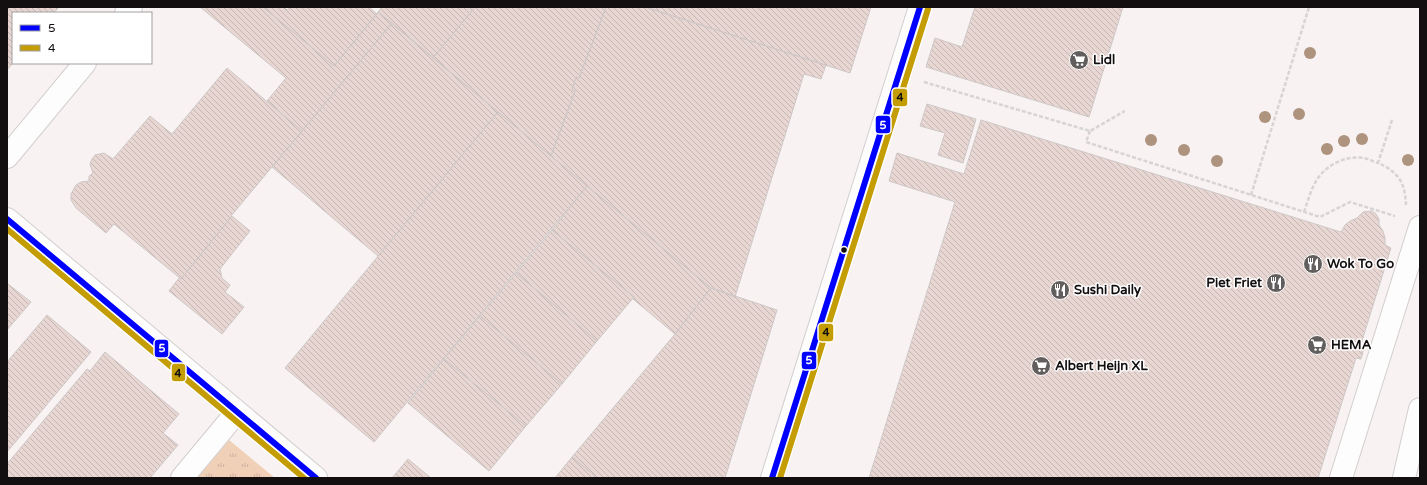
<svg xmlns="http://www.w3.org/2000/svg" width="1427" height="485" font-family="'Varela Round',sans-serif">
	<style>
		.grass { fill: url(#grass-tufts) }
		.building { fill: url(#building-back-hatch); stroke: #cdc8c7 }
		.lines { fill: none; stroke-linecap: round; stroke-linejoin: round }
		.minor-casing { stroke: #d3cece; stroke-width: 24 }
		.path { stroke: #d7d4d4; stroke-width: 2.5; stroke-dasharray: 4 2; stroke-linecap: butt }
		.minor { stroke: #fefdfd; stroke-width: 22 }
		.bus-1-casing { stroke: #fff; stroke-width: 9 }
		.bus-2-casing { stroke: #fff; stroke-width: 9 }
		.bus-1 { stroke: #00f; stroke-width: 6 }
		.bus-2 { stroke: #c49c04; stroke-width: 6 }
		.tree { fill: #ae937e }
		.bus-dot { fill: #130e0f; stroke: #fff; stroke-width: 1.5 }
		.labels { text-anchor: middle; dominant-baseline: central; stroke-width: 3; stroke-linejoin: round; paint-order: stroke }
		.poi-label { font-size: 13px; font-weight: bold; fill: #130e0f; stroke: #fff; text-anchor: start }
		.line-badge { stroke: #fff; stroke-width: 1.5 }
		.badge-label { font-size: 11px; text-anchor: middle; font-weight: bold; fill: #fff }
		.pale-badge-label { font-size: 11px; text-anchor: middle; font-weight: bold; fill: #111 }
	</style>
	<defs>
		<pattern id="grass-tufts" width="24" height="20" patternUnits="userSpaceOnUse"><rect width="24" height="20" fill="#f1d0b8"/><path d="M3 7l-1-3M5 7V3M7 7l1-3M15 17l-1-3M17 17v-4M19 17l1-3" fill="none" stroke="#ceb19d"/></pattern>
		<pattern id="building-back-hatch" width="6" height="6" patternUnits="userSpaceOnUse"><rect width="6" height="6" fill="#e8d6d2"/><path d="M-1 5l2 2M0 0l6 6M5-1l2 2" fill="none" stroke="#c6b6b3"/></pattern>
	</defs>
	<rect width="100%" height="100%" fill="#f8f2f2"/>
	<path class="grass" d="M229,440L275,478H197Z"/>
	<path class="building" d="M7,7H59L54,13H13V63L7,70Z
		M200,7H263L334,66L378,12L392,23L302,131L267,101L286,78Z
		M263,7H284L287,10L290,7H369L377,14L334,66Z
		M382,7H475L433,58L378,12Z
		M475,7H606L579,78L576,77L572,90L575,91L551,156L433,58Z
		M606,7H645L826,65L821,79L804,74L735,297L711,288L551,156L575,91L572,90L576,77L579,78Z
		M645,7H871L850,73Z
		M975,7H1123L1089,117L926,67L935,38L962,47Z
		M392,23L498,112L378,256L272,167Z
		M227,68L302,131L231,216H232L181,279L114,224L106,233L76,208L71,200V194L76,185L81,182L89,181V176L93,173L90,164L92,159L95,155L104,153L113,159L150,116L172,134Z
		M927,104L976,119L963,163L938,155L945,133L920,126Z
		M498,112L587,186L374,442L285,368Z
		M981,120L1341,232L1345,225L1350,221L1357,218L1363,212L1372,211L1376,214L1379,219V225L1383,231L1385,238V245L1391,248L1360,347L1364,348L1361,359L1356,358L1318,478H869L955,202L889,181L897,153L964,174Z
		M587,186L711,288L675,334L633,299L634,297L552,230Z
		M232,216L250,231L220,269L222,278L230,285L225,292L244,307L222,334L169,291L179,278L181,279Z
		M552,230L634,297L597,341L516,273Z
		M516,273L597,341L562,384L480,316Z
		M8,284L31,302L7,330V285Z
		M711,288L777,310L725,478H597L572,457L675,334Z
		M47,315L91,352L7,452V362Z
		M480,316L562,384L526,426L444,359Z
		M105,352L179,414L163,433L178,445L150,478H7V464L87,369L90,371Z
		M444,359L526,426L489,471L408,403Z
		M572,457L597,478H555Z
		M408,459L431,478H392Z"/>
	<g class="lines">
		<g class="minor-casing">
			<path id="minor" d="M126,13L131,7
				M7,157L85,63
				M7,219L316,478
				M182,478L237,412
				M772,478L920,7
				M1341,478L1420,227
				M1404,478L1420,409"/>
		</g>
		<path class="path" d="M924,82L1090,131L1125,111
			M1392,120L1378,163C1399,172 1405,183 1406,205
			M1090,131L1086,142L1320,217L1350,202L1395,216
			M1251,195L1309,7
			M1304,212C1308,201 1311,188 1318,178C1328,164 1347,155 1364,158C1369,159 1374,162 1378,163"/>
		<use href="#minor" class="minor"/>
		<g class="bus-1-casing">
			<path id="bus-1" d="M7,219L316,478
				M772,478L920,7"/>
		</g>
		<g class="bus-2-casing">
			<path id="bus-2" d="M7,229L304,478
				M780,478L928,9"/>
		</g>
		<use href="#bus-1" class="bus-1"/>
		<use href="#bus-2" class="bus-2"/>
	</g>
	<g class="tree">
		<circle cx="1310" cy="53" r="6"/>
		<circle cx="1299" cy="114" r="6"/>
		<circle cx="1265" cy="117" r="6"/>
		<circle cx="1362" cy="139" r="6"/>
		<circle cx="1151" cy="140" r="6"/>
		<circle cx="1344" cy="141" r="6"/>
		<circle cx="1327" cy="149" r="6"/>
		<circle cx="1184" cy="150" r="6"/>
		<circle cx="1408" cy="160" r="6"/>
		<circle cx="1217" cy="161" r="6"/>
	</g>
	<defs>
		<g id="supermarket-disc" transform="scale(1)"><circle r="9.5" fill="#635e5e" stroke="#fff"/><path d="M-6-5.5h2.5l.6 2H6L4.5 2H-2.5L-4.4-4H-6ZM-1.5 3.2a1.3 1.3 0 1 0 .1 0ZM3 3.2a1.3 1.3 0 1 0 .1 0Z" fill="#fff"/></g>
		<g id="restaurant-disc" transform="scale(1)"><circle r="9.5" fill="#635e5e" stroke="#fff"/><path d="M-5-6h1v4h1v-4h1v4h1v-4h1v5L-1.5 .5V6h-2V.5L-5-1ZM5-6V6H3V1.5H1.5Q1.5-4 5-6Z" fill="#fff"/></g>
	</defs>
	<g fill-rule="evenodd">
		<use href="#supermarket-disc" x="1079" y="60"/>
		<use href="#restaurant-disc" x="1313" y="264"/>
		<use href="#restaurant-disc" x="1276" y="283"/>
		<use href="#restaurant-disc" x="1060" y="290"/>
		<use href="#supermarket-disc" x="1317" y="345"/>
		<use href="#supermarket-disc" x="1041" y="366"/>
	</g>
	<circle class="bus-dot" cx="844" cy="250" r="3.5"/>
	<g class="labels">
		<g class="poi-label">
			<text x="1093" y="60">Lidl</text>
			<text x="1327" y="264">Wok To Go</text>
			<text x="1262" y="283" text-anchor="end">Piet Friet</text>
			<text x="1074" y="290">Sushi Daily</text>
			<text x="1331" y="345">HEMA</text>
			<text x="1055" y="366">Albert Heijn XL</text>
		</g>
	</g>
	<g class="line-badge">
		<rect x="892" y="88" width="16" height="19" rx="4" fill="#c49c04"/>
		<rect x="875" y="115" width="16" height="19" rx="4" fill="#00f"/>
		<rect x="818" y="323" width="16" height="19" rx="4" fill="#c49c04"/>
		<rect x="154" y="339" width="15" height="19" rx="4" fill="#00f"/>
		<rect x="801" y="351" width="16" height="19" rx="4" fill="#00f"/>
		<rect x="171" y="363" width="15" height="19" rx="4" fill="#c49c04"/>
	</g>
	<g class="badge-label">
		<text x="883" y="129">5</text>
		<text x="162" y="352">5</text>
		<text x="809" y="364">5</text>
	</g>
	<g class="pale-badge-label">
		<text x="900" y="101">4</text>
		<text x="826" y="336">4</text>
		<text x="178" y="377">4</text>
	</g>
	<rect width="1427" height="485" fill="none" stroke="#130e0f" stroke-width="16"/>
	<rect x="12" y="12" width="140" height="52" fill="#ffffff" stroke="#a19f9f"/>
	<rect x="20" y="25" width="20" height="6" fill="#0000ff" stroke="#a19f9f"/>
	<text x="48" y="32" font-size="12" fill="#130e0f">5</text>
	<rect x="20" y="45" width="20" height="6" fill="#c49c04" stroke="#a19f9f"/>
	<text x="48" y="52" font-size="12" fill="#130e0f">4</text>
</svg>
